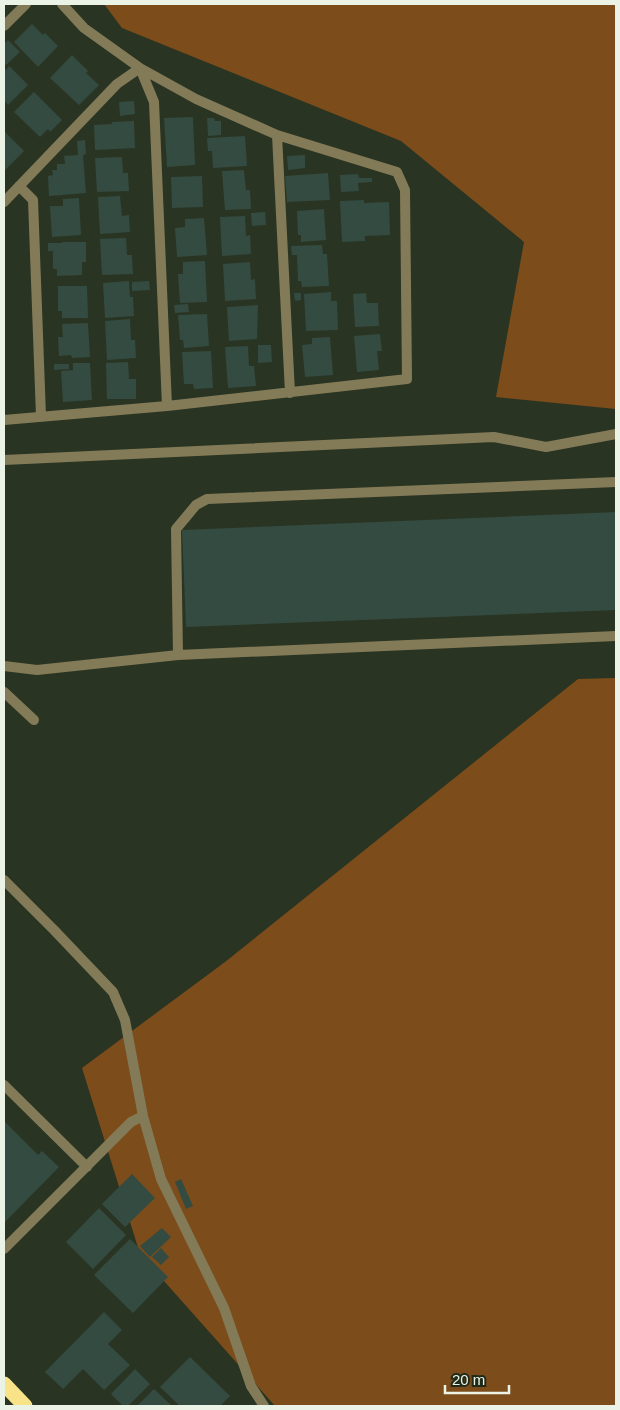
<svg xmlns="http://www.w3.org/2000/svg" width="620" height="1410" font-family="Arial,sans-serif">
	<style>
		.forest { fill: #7d4c1b }
		.building { fill: #344b41 }
		.lines { fill: none; stroke-linecap: round; stroke-linejoin: round }
		.lane { stroke: #837b58; stroke-width: 10 }
		.street { stroke: #837b58; stroke-width: 10 }
		.highway { stroke: #f8e389; stroke-width: 15 }
	</style>
	<rect width="100%" height="100%" fill="#2a3422"/>
	<path class="forest" d="M104,4H616V409L496,397L524,242L401,141L122,28Z
		M616,678V1406H275L140,1254L82,1068L225,962L578,679Z"/>
	<path class="building" d="M32,24L43,35L45,33L58,46L38,67L14,42Z
		M8,40L20,52L6,65L4,63V44Z
		M72,55L88,71L86,73L99,85L79,105L50,78Z
		M9,66L28,85L8,105L4,100V67L6,70Z
		M34,92L62,120L50,132L48,129L40,137L14,112Z
		M134,101L135,114L120,116L119,102Z
		M193,117L195,165L167,167L164,118Z
		M207,118H214L215,121H221V135L208,136Z
		M134,121L135,148L95,150L94,125L112,124V122Z
		M4,131L24,151L5,170L4,169Z
		M245,136L247,166L213,168L212,151H208L207,138Z
		M85,140L86,154L83,155L86,193L49,196L48,176L53,175L52,170H57V164H65L64,156L78,155L77,141Z
		M305,155V168L288,170L287,156Z
		M122,157L123,173H128L129,191L97,192L95,158Z
		M244,170L246,190H250L251,209L225,210L222,171Z
		M328,173L330,200L287,202L285,176Z
		M358,174L359,178H372V182L358,183L359,191L341,192L340,175Z
		M202,176L203,207L172,208L171,177Z
		M120,196L122,216L129,215L130,232L100,234L98,197Z
		M79,198L81,235L52,237L50,206H63V199Z
		M364,200V203L389,202L390,235L365,236V241L342,242L340,201Z
		M324,209L326,240L301,242V235H298L297,211Z
		M265,212L266,225L252,226L251,213Z
		M245,216L246,236L250,235L251,254L222,256L220,217Z
		M204,218L207,255L177,257L175,228L185,227V219Z
		M126,238L127,255H132L133,274L102,275L100,239Z
		M62,242H86V262H82V275L57,276V269H53V251H48V243H62Z
		M322,245L323,254H327L329,286L302,287L301,281H298L297,255H292L291,246Z
		M205,261L207,302L180,303L178,274H183V262Z
		M250,262L251,280L255,279L256,299L225,301L223,264Z
		M129,281L130,297H133L134,316L105,318L103,283Z
		M149,281L150,290L132,291V282Z
		M58,286H87L88,318H62V311H58Z
		M331,292V301H337L338,330L306,331L304,294Z
		M294,293H301V300L295,301Z
		M366,293L367,303H378L379,326L355,327L353,294Z
		M188,304L189,312L175,313L174,305Z
		M258,305L257,339L229,341L227,307Z
		M207,314L209,346L184,348L183,340H180L178,315Z
		M130,319L131,340H135L136,358L107,360L105,321Z
		M88,323L90,357L72,358L71,355L59,356L58,337H63L62,324Z
		M380,334L382,351H377L379,370L357,372L354,336Z
		M330,337L333,375L305,377L302,345L312,344V338Z
		M258,345H271L272,362L258,363Z
		M248,346L249,366H254L256,386L228,388L225,347Z
		M211,351L213,388L194,389L193,384H184L182,352Z
		M128,362L129,379H136V399H107L106,363Z
		M73,363H90L92,400L63,402L61,371L73,370Z
		M54,364H69V369L54,370Z
		M616,512V610L186,627L182,530Z
		M4,1121L38,1155L42,1151L59,1167L4,1223Z
		M132,1174L155,1198L125,1227L102,1204Z
		M181,1179L193,1206L186,1209L175,1182Z
		M99,1208L126,1235L93,1269L66,1242Z
		M162,1228L171,1237L150,1257L140,1246Z
		M130,1239L168,1277L133,1313L94,1275Z
		M161,1248L169,1257L161,1265L152,1257Z
		M104,1312L122,1330L108,1344L130,1365L104,1390L83,1369L63,1389L45,1372Z
		M190,1357L230,1396L220,1406H180L160,1387Z
		M135,1369L150,1384L128,1406H123L111,1394Z
		M154,1389L172,1406H137Z"/>
	<g class="lines">
		<path class="lane" d="M178,655L176,529L196,505L207,499L616,482
			M4,666L37,670L178,655L616,636
			M4,692L34,720"/>
		<path class="street" d="M4,26L26,4
			M140,68L154,102L167,406
			M277,135L290,393
			M19,186L33,200L41,416
			M4,202L117,84L140,68
			M4,420L167,406L407,379L405,190L397,172L277,135L196,99L140,68L84,28L62,4
			M4,460L494,437L546,447L616,434
			M4,880L54,930L113,992L125,1020L143,1116L161,1179L224,1308L251,1386L264,1406
			M4,1085L87,1167
			M4,1249L131,1122L143,1116"/>
		<path class="highway" d="M4,1384L25,1406"/>
	</g>
	<rect width="620" height="1410" fill="none" stroke="#ebf2e6" stroke-width="10"/>
	<path d="M445 1385v8h64v-8" fill="none" stroke="#ebf2e6" stroke-width="2.5"/>
	<text x="452" y="1385" font-size="15" fill="#ebf2e6" stroke="#202a18" stroke-width="4" paint-order="stroke">20 m</text>
</svg>
